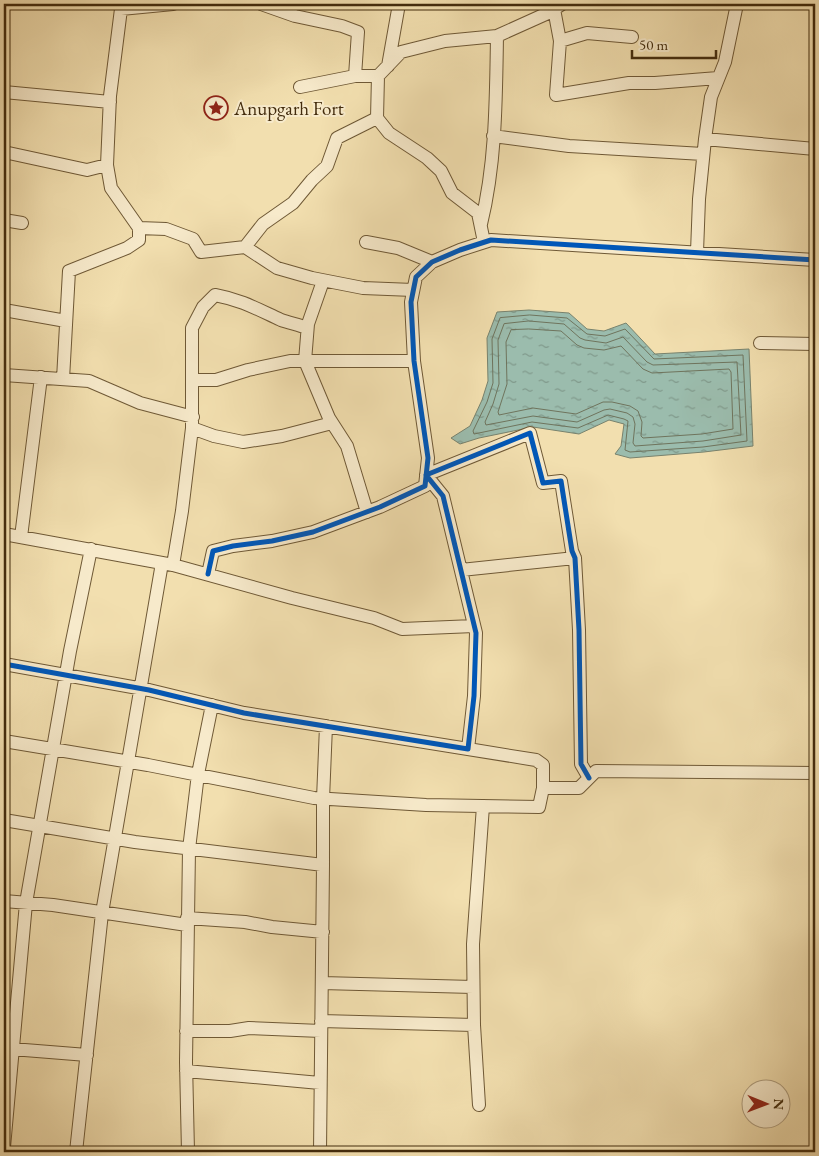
<svg xmlns="http://www.w3.org/2000/svg" width="819" height="1156" font-family="'EB Garamond',serif">
	<style>
		.water { fill: url(#water-ripples); stroke: #78826d }
		.lines { fill: none; stroke-linecap: round; stroke-linejoin: round }
		.shore { stroke: #6f745d; stroke-width: 1 }
		.minor-casing { stroke: #6f5936; stroke-width: 14 }
		.minor { stroke: #f7eacb; stroke-width: 12 }
		.cycleway-casing { stroke: #f7eacb; stroke-width: 8 }
		.cycleway { stroke: #0057b8; stroke-width: 5 }
		.labels { text-anchor: middle; dominant-baseline: central; stroke-width: 4; stroke-linejoin: round; paint-order: stroke }
		.poi-label { font-size: 19px; fill: #432c0d; stroke: #f7eacb; text-anchor: start }
	</style>
	<defs>
		<pattern id="water-ripples" width="26" height="14" patternUnits="userSpaceOnUse" patternTransform="scale(1.25)"><rect width="26" height="14" fill="#9bbcad"/><path d="M2 4q2-2 4 0t4 0M15 11q2-2 4 0t4 0" fill="none" stroke="#80998b"/></pattern>
	</defs>
	<rect width="100%" height="100%" fill="#f2dfaf"/>
	<filter id="stains"><feTurbulence type="fractalNoise" baseFrequency=".004" numOctaves="4"/><feColorMatrix values="0 0 0 0 .2 0 0 0 0 .09 0 0 0 0 .02 0 0 0 .5 -.17"/></filter>
	<radialGradient id="worn" r=".72"><stop offset=".6" stop-color="#630" stop-opacity="0"/><stop offset="1" stop-color="#630" stop-opacity=".3"/></radialGradient>
	<path class="water" d="M529,310L569,313L587,329L604,331L626,323L655,354L749,349L753,446L704,452L630,458L615,454L621,446L624,424L609,420L579,434L533,427L479,438L460,444L451,438L470,426L482,400L488,381L487,338L497,312Z"/>
	<g class="lines">
		<path class="shore" d="M530,315L567,318L587,334L605,336L625,329L654,359L743,355L747,441L703,447L630,452L625,450L628,421L624,419L608,415L578,428L532,422L474,434L473,431L487,402L493,383L492,339L500,318Z
			M529,321L564,324L580,338L585,340L606,343L623,337L647,362L653,365L737,362L741,435L703,441L635,446L633,443L635,424L633,417L627,413L610,409L604,410L577,422L533,416L486,425L485,422L493,404L499,384L498,340L504,324Z
			M529,329L561,331L577,345L584,348L604,350L621,346L643,369L652,373L729,369L731,372L733,429L702,434L643,438L641,436L642,422L638,411L630,406L612,402H603L576,414L533,408L499,415L498,412L507,384L506,342L511,330Z"/>
		<g class="minor-casing">
			<path id="minor" d="M173,4L121,9L110,96L107,165L111,188L139,228L166,229L193,239L201,252L245,247L263,224L293,203L312,180L327,166L337,138L377,118
				M261,4L295,16L342,26L358,32L355,76H378
				M554,9L560,41L556,95L629,83H655L718,78
				M560,41L587,33L632,37
				M388,66L399,4
				M300,87L355,76
				M4,92L110,102
				M493,136L569,146L703,154
				M705,139L815,149
				M4,152L87,170L107,165
				M4,220L22,223
				M481,224C496,163 496,99 497,36
				M366,242L398,248L432,262
				M484,242L478,213L452,193L441,171L427,158L389,133L377,118L378,76L401,52L445,41L497,36L548,13L562,4
				M245,247L277,268L312,278L363,288L413,290
				M697,252L699,199L705,139L711,97L725,62L737,4
				M323,281L308,324L305,361L329,418L347,446L367,512
				M4,310L66,321
				M760,343L815,344
				M4,375L89,381L140,403L193,417
				M63,379L69,271L127,248L139,240V228
				M193,380H216L248,370L290,361H414
				M192,428L214,436L243,442L282,436L332,423
				M4,534L173,565L292,598L374,618L402,629L474,626
				M21,537L41,377
				M173,565L182,511L192,428V328L203,307L215,295C242,300 257,309 281,320C290,323 299,325 307,328
				M461,570L575,558
				M208,574L213,551L233,546L272,541L313,532L380,507L425,486L428,458L414,361L411,302L416,277L432,262L460,250L491,240L815,260
				M4,664L149,690L244,713L468,749L474,696L476,633L443,496L426,475L530,433L543,483L561,481L572,551L575,558L579,630L581,764L589,778
				M4,741L148,765L314,798L426,805L539,807L543,788
				M468,749L536,760L543,765V788H579L596,771L815,773
				M4,820L135,842L323,865
				M4,901L53,905L187,925
				M187,918L245,922L272,927L323,932
				M322,983L473,987
				M321,1021L474,1025
				M186,1031H230L249,1028L321,1031
				M12,1049L87,1055
				M186,1071L320,1083
				M479,1105L474,1025L473,944L483,806
				M4,1147L26,903L70,651L91,549
				M76,1152L102,913L162,563
				M188,1152L186,1062L189,849L198,774L212,705
				M320,1152L323,865V799L326,726"/>
		</g>
		<use href="#minor" class="minor"/>
		<g class="cycleway-casing">
			<path id="cycleway" d="M208,574L213,551L233,546L272,541L313,532L380,507L425,486L428,458L414,361L411,302L416,277L432,262L460,250L491,240L815,260
				M4,664L149,690L244,713L468,749L474,696L476,633L443,496L426,475L530,433L543,483L561,481L572,551L575,558L579,630L581,764L589,778"/>
		</g>
		<use href="#cycleway" class="cycleway"/>
	</g>
	<defs>
		<g id="sight-ring" transform="scale(1.25)"><circle r="9.5" fill="#f7eacb" stroke="#8f2418" stroke-width="1.5"/><path d="M0-6L1.8-2.2L6-1.7L2.9 1.2L3.7 5.4L0 3.3L-3.7 5.4L-2.9 1.2L-6-1.7L-1.8-2.2Z" fill="#8f2418"/></g>
	</defs>
	<g fill-rule="evenodd">
		<use href="#sight-ring" x="216" y="108"/>
	</g>
	<g class="labels">
		<g class="poi-label">
			<text x="234" y="108">Anupgarh Fort</text>
		</g>
	</g>
	<rect width="819" height="1156" fill="none" stroke="#f2dfaf" stroke-width="20"/>
	<rect x="5" y="5" width="809" height="1146" fill="none" stroke="#432c0d" stroke-width="2.5"/>
	<rect x="10" y="10" width="799" height="1136" fill="none" stroke="#432c0d"/>
	<g transform="translate(766 1104) rotate(91)"><circle r="24" fill="#f7eacb" stroke="#af9e7f"/>
	<path d="M0-4L9 19L0 12L-9 19Z" fill="#8f2418"/>
	<text y="-8" font-size="14" font-weight="bold" text-anchor="middle" fill="#432c0d">N</text>
	</g>
	<path d="M632 50v8h84v-8" fill="none" stroke="#432c0d" stroke-width="2.5"/>
	<text x="639" y="50" font-size="15" fill="#432c0d" stroke="#f7eacb" stroke-width="4" paint-order="stroke">50 m</text>
	<rect width="100%" height="100%" filter="url(#stains)"/>
	<rect width="100%" height="100%" fill="url(#worn)"/>
</svg>
